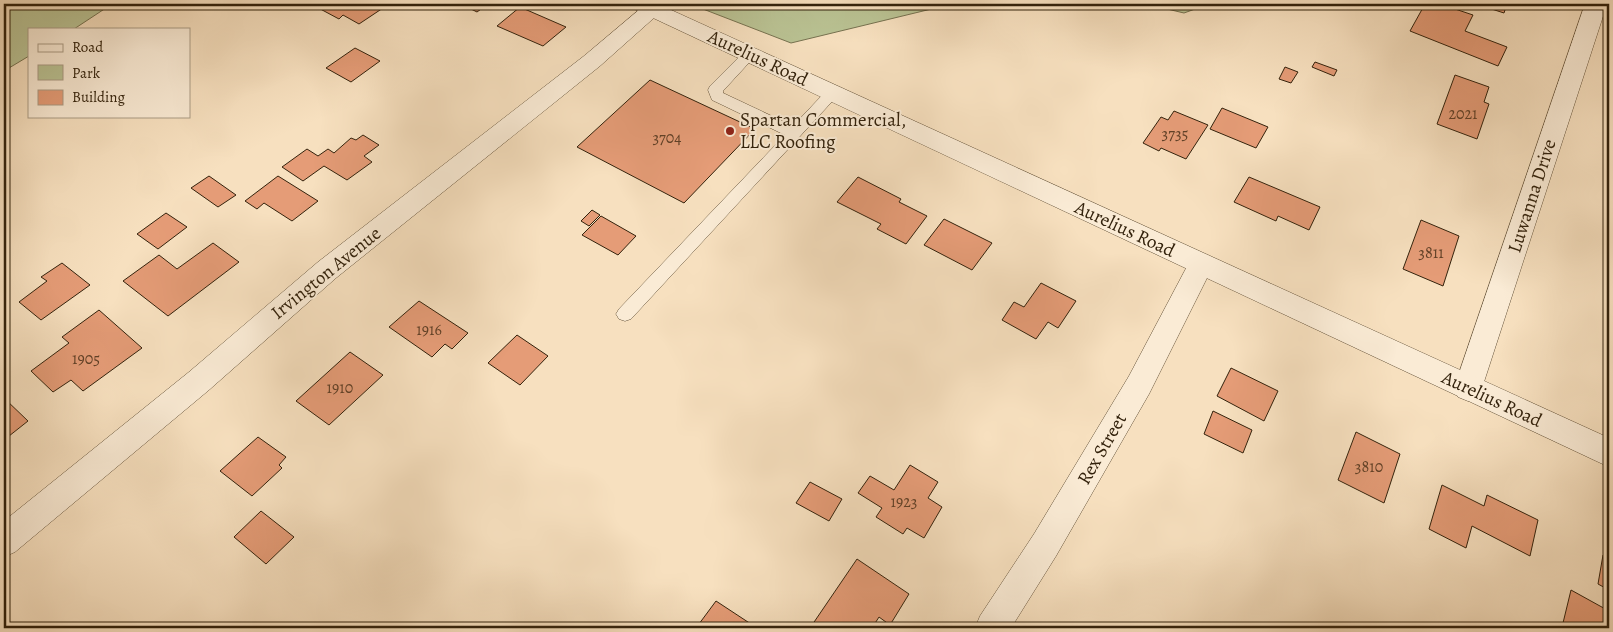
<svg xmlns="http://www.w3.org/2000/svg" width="1613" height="632" font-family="Alegreya,serif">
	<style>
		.green { fill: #bac394; stroke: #767250 }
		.building { fill: #e59c77; stroke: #33220c }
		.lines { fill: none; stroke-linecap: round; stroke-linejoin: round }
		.service-casing { stroke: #645239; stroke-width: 1 }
		.minor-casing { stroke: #645239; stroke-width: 1 }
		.tertiary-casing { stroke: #645239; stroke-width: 1 }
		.service { fill: #faebd5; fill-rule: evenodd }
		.minor { fill: #faebd5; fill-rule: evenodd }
		.tertiary { fill: #faebd5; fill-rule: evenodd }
		.poi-dot { fill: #8f2418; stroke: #faebd5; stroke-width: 2 }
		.labels { text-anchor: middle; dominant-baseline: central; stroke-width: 4; stroke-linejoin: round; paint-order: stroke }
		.number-label { font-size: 16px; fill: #604027 }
		.street-label { font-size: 19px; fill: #33220c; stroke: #faebd5 }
		.poi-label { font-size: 19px; fill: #33220c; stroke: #faebd5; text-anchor: start }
	</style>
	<rect width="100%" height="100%" fill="#f7e0bf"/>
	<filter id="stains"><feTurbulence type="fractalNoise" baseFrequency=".004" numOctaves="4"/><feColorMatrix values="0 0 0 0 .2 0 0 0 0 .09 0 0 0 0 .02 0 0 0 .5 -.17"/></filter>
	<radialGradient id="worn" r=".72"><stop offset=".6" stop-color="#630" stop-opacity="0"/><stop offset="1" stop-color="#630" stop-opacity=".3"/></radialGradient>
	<path class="green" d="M4,4H112L74,29H29V56L4,71Z
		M690,4H952L791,43Z
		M1146,4H1209L1184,13Z"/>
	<path class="building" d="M311,4H389L359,24L343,15L339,19Z
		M461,4H488L477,12Z
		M1425,4H1440L1473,15L1465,31L1507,47L1498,66L1410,31Z
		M1476,4H1507L1504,13Z
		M520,7L566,27L543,46L497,26Z
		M355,48L380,61L351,82L326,68Z
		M1315,62L1337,70L1334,76L1312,67Z
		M1285,67L1298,72L1291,83L1279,79Z
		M1455,75L1489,87L1484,102L1489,104L1477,139L1437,124Z
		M650,80L755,129L684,203L577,147Z
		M1222,108L1268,127L1256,148L1210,129Z
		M1174,111L1208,125L1186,159L1161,148L1159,151L1143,143L1161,117L1168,120Z
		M363,135L379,145L364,156L372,162L347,180L324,166L303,181L282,167L307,149L318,156L328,149L334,153L351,138L356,140Z
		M209,176L236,195L218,207L191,188Z
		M278,176L318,201L292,221L264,203L257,209L245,201Z
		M858,177L901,199L899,202L927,216L906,244L877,229L881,224L837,202Z
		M1249,177L1320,207L1309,230L1278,216L1276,221L1234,202Z
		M592,210L600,215L589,226L581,221Z
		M166,213L187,227L158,249L137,234Z
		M601,216L636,236L618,255L582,235Z
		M944,219L992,243L972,270L924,245Z
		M1421,220L1459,236L1443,286L1403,269Z
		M213,243L239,262L168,316L123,281L159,255L177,269Z
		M62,263L90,285L41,320L19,302L47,281L41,277Z
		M1041,283L1076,301L1058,328L1048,322L1036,339L1002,320L1014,302L1024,307Z
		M419,301L468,333L452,349L445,344L432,357L389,327Z
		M99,310L142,348L83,391L71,380L53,392L31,371L69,343L62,337Z
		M517,335L548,356L520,385L488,363Z
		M350,352L383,375L329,425L296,401Z
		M1231,368L1278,391L1264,421L1217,396Z
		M4,398L28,421L4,440Z
		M1213,411L1252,430L1243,453L1204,434Z
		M1356,432L1400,454L1384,503L1338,480Z
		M258,437L286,457L279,465L282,468L252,496L220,471Z
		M910,465L938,482L928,498L942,507L924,538L907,528L903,534L876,517L882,508L858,493L870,476L894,490Z
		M810,482L842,499L829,521L796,503Z
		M1442,485L1484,506L1487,495L1538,520L1530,556L1472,526L1466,548L1429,529Z
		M261,511L294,537L266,564L234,537Z
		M1603,555L1609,558V590L1598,584Z
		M857,559L909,594L890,625L879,617L872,628H810Z
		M1571,590L1609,611V628H1574L1563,623Z
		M716,601L754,626L752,628H696Z"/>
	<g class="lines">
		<g class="service-casing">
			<path id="service" d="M750,49L757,54L723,91V93L793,126L828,89H838L840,93L631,319L625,321L619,319L616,314L619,309L785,135L712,100L708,90L710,86L745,51Z"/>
		</g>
		<g class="minor-casing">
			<path id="minor" d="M646,4H660L664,9L600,66L336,278L209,390L15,552L4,557V521L189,372L318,262L584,56Z
				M1585,4H1607L1482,388L1478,397L1468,401L1458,397L1454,388Z
				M1201,253L1210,257L1214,264L1149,394L1056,556L1011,628H975L980,616L1034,534L1129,376L1192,257Z"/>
		</g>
		<g class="tertiary-casing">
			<path id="tertiary" d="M630,4H658L1609,438V467L634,9Z"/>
		</g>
		<use href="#service" class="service"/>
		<use href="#minor" class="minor"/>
		<use href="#tertiary" class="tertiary"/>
	</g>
	<circle class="poi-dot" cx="730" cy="131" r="5"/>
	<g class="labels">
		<g class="number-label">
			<text x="1463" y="114">2021</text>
			<text x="1175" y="134">3735</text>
			<text x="667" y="138">3704</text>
			<text x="1431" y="253">3811</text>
			<text x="429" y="330">1916</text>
			<text x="86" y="359">1905</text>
			<text x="340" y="388">1910</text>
			<text x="1369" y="467">3810</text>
			<text x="904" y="502">1923</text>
		</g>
		<g class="street-label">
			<text transform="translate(758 58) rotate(25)">Aurelius Road</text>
			<text transform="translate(1532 196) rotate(-72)">Luwanna Drive</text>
			<text transform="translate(1125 229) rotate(25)">Aurelius Road</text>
			<text transform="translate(326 273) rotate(-39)">Irvington Avenue</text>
			<text transform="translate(1492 399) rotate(25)">Aurelius Road</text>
			<text transform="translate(1102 449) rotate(-60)">Rex Street</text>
		</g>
		<g class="poi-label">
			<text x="740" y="120">Spartan Commercial,<tspan x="740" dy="22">LLC Roofing</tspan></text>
		</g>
	</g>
	<rect width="1613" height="632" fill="none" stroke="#f7e0bf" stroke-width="20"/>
	<rect x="5" y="5" width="1603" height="622" fill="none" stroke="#33220c" stroke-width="2.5"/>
	<rect x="10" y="10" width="1593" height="612" fill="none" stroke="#33220c"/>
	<rect x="28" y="28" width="162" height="90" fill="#faebd5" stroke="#aa9b85"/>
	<rect x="38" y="44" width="25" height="8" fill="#faebd5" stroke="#aa9b85"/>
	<text x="72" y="52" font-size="15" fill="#33220c">Road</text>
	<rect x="38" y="65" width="25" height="15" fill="#bac394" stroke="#aa9b85"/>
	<text x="72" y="78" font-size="15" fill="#33220c">Park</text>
	<rect x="38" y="90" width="25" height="15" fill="#e59c77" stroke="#aa9b85"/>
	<text x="72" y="102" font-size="15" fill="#33220c">Building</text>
	<rect width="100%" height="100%" filter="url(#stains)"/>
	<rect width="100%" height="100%" fill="url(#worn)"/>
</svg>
